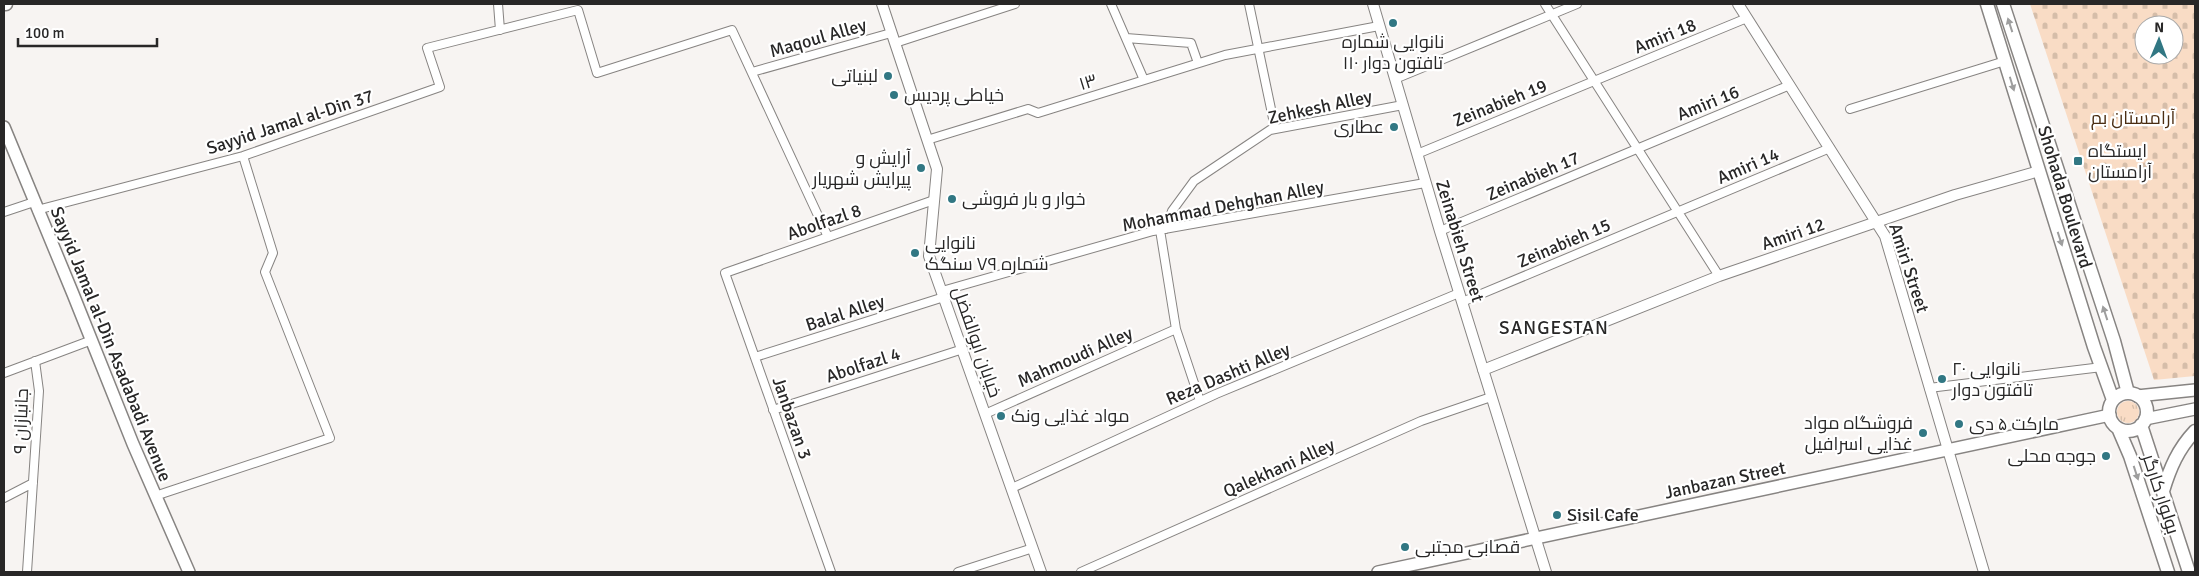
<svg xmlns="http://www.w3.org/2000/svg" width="2199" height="576" font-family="Signika,Cairo,sans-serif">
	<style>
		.grass { fill: url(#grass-tufts) }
		.cemetery { fill: url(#cemetery-stones); fill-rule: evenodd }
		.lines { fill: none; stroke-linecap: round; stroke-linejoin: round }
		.minor-casing { stroke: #878482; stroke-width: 10 }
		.tertiary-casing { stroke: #878482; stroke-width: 12 }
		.secondary-casing { stroke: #878482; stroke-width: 14 }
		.primary-casing { stroke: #878482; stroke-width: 15 }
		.minor { stroke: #fff; stroke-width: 8 }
		.tertiary { stroke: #fff; stroke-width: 10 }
		.secondary { stroke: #fff; stroke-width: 11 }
		.primary { stroke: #fff; stroke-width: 12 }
		.oneway { fill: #9e9e9e }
		.poi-dot { fill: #317783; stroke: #fff; stroke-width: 2 }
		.labels { text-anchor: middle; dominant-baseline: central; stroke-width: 4.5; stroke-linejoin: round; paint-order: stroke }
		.street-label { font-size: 18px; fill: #282727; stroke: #fff }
		.poi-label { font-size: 18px; fill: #282727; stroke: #fff; text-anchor: start }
		.park-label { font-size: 18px; fill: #4b2e13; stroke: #fff }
		.neighbourhood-label { font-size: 19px; letter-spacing: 1px; fill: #282727; stroke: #fff }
	</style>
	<defs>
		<pattern id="grass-tufts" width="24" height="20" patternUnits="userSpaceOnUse" patternTransform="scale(1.25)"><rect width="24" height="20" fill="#f9dcc5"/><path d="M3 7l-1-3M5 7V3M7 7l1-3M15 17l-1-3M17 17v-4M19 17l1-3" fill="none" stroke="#d5bda9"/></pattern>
		<pattern id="cemetery-stones" width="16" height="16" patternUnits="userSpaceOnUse" patternTransform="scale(1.25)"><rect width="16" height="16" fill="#f9dcc5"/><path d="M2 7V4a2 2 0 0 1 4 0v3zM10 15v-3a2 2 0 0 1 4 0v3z" fill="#d5bda9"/></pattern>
	</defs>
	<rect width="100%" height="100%" fill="#f7f4f2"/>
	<path class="grass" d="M2117 412a11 11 0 1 1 22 0a11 11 0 1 1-22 0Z"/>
	<path class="cemetery" d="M2030,4H2195V376L2154,380ZM2144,25H2174V55H2144Z"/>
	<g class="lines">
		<g class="minor-casing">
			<path id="minor" d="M498,4L500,30
				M1111,4L1144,80
				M1249,4L1275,128
				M1545,4L1719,276
				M1126,38L1191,43L1198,63
				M895,43L1015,4
				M752,72L891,33
				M1395,79L1577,4
				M1850,109L2005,61
				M927,140L1028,109L1038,113L1225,55L1379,26
				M1417,154L1747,18
				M37,210L243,156L440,87L427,48L578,10L597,73L732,30L828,237
				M4,212L34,202
				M1166,229L1172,211L1194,181L1270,130L1403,105
				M1160,230L1176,329L1200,401
				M1440,231L1790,85
				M942,291L1153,231L1425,183
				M1462,302L1830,148
				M755,357L944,297
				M4,373L92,340
				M1929,388L2102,367
				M773,410L963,349
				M985,414L1176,329
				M1012,488L1216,394L1459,293
				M155,496L330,438L265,272L273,253L243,156
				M4,498L33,483
				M27,572L39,391L35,361
				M831,572L725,273L934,200
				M958,572L1033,548
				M1081,572L1421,421L1491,397"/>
		</g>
		<g class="tertiary-casing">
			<path id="tertiary" d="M882,4L937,169L929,256L1041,572
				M1373,4L1440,231L1546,572
				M1738,4L1885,236L1984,572
				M1483,370L1719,276L1955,195L2039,171"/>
		</g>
		<g class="secondary-casing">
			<path id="secondary" d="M4,127L73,294L133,444L189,572
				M2137,396L2195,390
				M2145,419L2195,409
				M1378,572L2110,415"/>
		</g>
		<g class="primary-casing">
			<path id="primary" d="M4,4H6
				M1987,4L2094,347L2113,400
				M2003,4L2114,341L2128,393
				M2109 412a19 19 0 1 1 38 0a19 19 0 1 1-38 0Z
				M2141,425L2189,572
				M2118,428L2130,456L2168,572
				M2163,491C2170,468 2178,449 2195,431"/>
		</g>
		<use href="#minor" class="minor"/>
		<use href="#tertiary" class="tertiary"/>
		<use href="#secondary" class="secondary"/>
		<use href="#primary" class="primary"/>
	</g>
	<defs><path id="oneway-solid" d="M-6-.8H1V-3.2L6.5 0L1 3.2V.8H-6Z" transform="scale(1.25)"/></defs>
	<g class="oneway">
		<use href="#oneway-solid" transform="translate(2010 25) rotate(-108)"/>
		<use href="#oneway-solid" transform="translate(2012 84) rotate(73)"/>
		<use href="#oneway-solid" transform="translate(2060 239) rotate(72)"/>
		<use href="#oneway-solid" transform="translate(2105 313) rotate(-108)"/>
		<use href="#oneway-solid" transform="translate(2136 473) rotate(72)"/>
	</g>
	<g class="poi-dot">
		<circle cx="1393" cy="23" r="5"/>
		<circle cx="888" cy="76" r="5"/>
		<circle cx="894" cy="95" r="5"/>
		<circle cx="1394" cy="127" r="5"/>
		<rect x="2073" y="156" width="10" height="10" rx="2.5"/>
		<circle cx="921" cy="168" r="5"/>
		<circle cx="952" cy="199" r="5"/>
		<circle cx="915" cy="253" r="5"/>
		<circle cx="1942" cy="379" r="5"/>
		<circle cx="1001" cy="416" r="5"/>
		<circle cx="1959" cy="424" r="5"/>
		<circle cx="1923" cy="433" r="5"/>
		<circle cx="2106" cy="456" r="5"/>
		<circle cx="1557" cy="515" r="5"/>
		<circle cx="1405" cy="547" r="5"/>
	</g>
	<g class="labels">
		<g class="street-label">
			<text transform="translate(1665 36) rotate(-22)">Amiri 18</text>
			<text transform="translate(818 38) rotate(-16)">Maqoul Alley</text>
			<text transform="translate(1088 82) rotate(-17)">۱۳</text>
			<text transform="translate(1500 103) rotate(-22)">Zeinabieh 19</text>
			<text transform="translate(1708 103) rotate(-22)">Amiri 16</text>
			<text transform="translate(1320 107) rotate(-12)">Zehkesh Alley</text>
			<text transform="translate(290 122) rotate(-18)">Sayyid Jamal al-Din 37</text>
			<text transform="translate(1748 166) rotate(-23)">Amiri 14</text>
			<text transform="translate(1533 176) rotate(-23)">Zeinabieh 17</text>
			<text transform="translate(2065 197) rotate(73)">Shohada Boulevard</text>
			<text transform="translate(1223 206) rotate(-11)">Mohammad Dehghan Alley</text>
			<text transform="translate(824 222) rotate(-19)">Abolfazl 8</text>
			<text transform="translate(1793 234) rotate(-19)">Amiri 12</text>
			<text transform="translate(1460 241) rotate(73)">Zeinabieh Street</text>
			<text transform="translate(1564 243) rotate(-23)">Zeinabieh 15</text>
			<text transform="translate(1909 268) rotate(72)">Amiri Street</text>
			<text transform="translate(845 313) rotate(-18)">Balal Alley</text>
			<text transform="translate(977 342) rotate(71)">خیابان ابوالفضل</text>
			<text transform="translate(111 344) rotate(68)">Sayyid Jamal al-Din Asadabadi Avenue</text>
			<text transform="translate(1075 357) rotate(-24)">Mahmoudi Alley</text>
			<text transform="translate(863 365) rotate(-18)">Abolfazl 4</text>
			<text transform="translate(1228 374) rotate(-23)">Reza Dashti Alley</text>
			<text transform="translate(792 418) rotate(71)">Janbazan 3</text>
			<text transform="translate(21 421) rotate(-88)">جانبازان ۹</text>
			<text transform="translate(1279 468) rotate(-24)">Qalekhani Alley</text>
			<text transform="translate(1725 480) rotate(-12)">Janbazan Street</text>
			<text transform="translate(2161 494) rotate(72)">بولوار کارگر</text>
		</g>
		<g class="poi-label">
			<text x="1393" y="42" text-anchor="middle">نانوایی شماره<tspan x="1393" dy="21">۱۱۰ تافتون دوار</tspan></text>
			<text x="878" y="76" text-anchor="end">لبنیاتی</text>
			<text x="904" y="95">خیاطی پردیس</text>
			<text x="1384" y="127" text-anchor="end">عطاری</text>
			<text x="2088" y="151">ایستگاه<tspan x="2088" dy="21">آرامستان</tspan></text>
			<text x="911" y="158" text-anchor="end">آرایش و<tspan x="911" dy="21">پیرایش شهریار</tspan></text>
			<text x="962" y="199">خوار و بار فروشی</text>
			<text x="925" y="243">نانوایی<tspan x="925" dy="21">شماره ۷۹ سنگک</tspan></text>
			<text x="1952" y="369">نانوایی ۲۰<tspan x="1952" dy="21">تافتون دوار</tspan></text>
			<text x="1011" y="416">مواد غذایی ونک</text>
			<text x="1913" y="423" text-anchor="end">فروشگاه مواد<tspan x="1913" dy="21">غذایی اسرافیل</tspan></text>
			<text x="1969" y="424">مارکت ۵ دی</text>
			<text x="2096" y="456" text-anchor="end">جوجه محلی</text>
			<text x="1567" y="515">Sisil Cafe</text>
			<text x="1415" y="547">قصابی مجتبی</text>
		</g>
		<g class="park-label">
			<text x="2133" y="118">آرامستان بم</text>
		</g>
		<g class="neighbourhood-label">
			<text x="1554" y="328">SANGESTAN</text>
		</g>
	</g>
	<rect width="2199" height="576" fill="none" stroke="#282727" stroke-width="10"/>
	<g transform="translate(2159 40) rotate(1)"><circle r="24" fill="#ffffff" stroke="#a9a9a9"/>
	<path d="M0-4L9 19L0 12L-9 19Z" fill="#317783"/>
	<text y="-8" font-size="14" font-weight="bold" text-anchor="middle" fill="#282727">N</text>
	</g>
	<path d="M18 38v8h139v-8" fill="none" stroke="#282727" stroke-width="2.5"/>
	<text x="25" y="38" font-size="15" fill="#282727" stroke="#ffffff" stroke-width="4" paint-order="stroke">100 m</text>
</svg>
